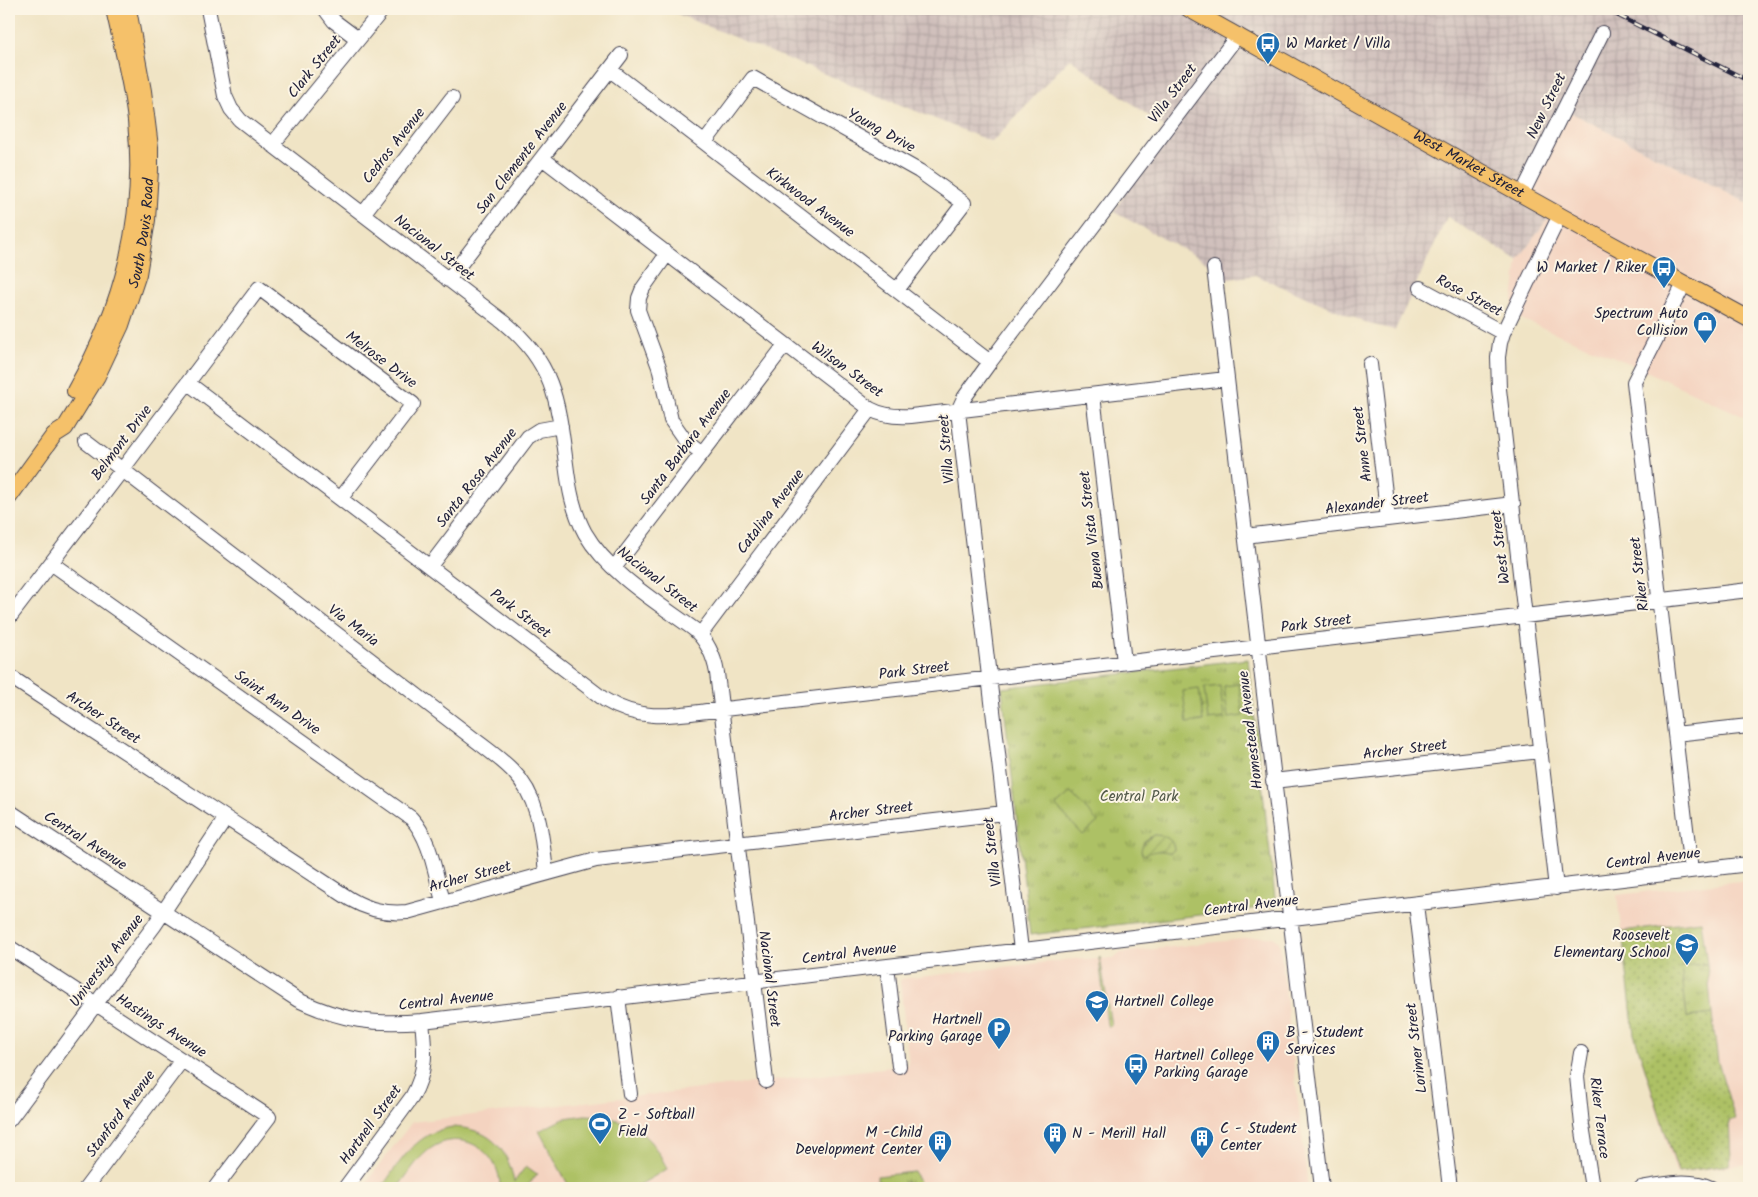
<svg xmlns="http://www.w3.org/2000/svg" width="1758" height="1197" font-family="Kalam,sans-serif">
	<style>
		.built { fill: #f4d3c0 }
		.industrial { fill: url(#industrial-grid) }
		.grass { fill: url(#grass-dots); stroke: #687250 }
		.park { fill: url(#park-tufts); stroke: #687250 }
		.garden { fill: url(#garden-furrows); stroke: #687250 }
		.pitch { fill: #adc165; stroke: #687250 }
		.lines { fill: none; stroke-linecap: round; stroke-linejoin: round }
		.minor-casing { stroke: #413f50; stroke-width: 16 }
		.major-casing { stroke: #413f50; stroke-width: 18 }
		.minor { stroke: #fff; stroke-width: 14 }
		.major { stroke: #f5c16b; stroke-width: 16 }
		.rail-casing { stroke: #22223b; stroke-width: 4.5 }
		.rail { stroke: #fcf5e5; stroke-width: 2.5; stroke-dasharray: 8; stroke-linecap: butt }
		.labels { text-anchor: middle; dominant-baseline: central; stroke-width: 4; stroke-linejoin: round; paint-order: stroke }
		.poi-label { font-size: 15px; fill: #22223b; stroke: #fcf5e5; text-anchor: start }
		.street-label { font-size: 15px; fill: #22223b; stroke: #fcf5e5 }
		.park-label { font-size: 15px; fill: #535a4a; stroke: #fcf5e5 }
	</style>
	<defs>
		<pattern id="industrial-grid" width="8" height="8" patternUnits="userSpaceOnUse" patternTransform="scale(1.25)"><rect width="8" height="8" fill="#d0c0bc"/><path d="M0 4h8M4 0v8" fill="none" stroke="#b2a5a2"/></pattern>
		<pattern id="grass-dots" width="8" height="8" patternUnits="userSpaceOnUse" patternTransform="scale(1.25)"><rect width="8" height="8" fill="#adc165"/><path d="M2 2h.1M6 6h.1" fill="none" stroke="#8c9c54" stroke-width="1.8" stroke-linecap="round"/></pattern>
		<pattern id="park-tufts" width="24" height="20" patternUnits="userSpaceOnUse" patternTransform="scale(1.25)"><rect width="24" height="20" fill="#adc165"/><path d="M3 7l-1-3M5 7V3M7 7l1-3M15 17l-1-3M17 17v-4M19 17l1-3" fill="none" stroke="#8c9c54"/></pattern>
		<pattern id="garden-furrows" width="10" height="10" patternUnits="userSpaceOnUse" patternTransform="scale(1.25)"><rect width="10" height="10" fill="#adc165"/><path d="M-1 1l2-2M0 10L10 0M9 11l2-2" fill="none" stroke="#8c9c54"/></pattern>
	</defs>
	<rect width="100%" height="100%" fill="#fcf5e5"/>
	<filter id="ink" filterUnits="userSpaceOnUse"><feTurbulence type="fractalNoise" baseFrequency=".02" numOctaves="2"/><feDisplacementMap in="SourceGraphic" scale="10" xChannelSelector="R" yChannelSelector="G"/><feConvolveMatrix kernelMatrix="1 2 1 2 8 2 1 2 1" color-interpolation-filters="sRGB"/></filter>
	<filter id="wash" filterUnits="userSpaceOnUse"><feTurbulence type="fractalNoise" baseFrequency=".0096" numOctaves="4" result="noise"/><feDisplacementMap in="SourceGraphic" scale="20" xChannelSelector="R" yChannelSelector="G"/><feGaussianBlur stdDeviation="1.12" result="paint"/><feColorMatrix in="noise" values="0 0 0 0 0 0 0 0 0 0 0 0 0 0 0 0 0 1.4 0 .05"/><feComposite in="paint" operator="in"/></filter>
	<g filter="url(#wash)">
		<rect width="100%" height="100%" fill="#f0e4c5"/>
		<path class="built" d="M1566,110L1749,204V419L1629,363L1511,315L1518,260L1555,208L1529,191Z
			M1749,880V1164L1676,1173L1634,1036L1617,895Z
			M1260,937H1273L1279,941L1280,946L1308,1188H362L412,1122L909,1065L900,981L902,979L1082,958L1086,960L1115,958L1120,953Z"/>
		<path class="industrial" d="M665,9H1749V204L1566,110L1530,191L1555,208L1518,260L1447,217L1395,330L1369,324L1255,275L1224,280L1205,261L1114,212L1164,127L1070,58L992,142Z"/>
		<path class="grass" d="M1701,921L1707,964L1682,966L1687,1017L1712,1014L1718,1062L1735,1119L1729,1121L1731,1158L1729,1165L1678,1172L1634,1034L1622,931Z
			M1100,957L1111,1025L1109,1027L1107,1025L1099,958Z"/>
		<path class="park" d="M1248,659L1276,906L1030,935L1002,688Z
			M1707,964L1712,1014L1687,1017L1681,966Z
			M914,1172L920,1184V1188H913L906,1182L904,1183L905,1188H878L877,1176Z"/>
		<path class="garden" d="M1154,835C1164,835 1174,839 1174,850L1170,853C1164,850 1152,850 1146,855L1142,854L1141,850L1144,841Z"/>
		<path class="pitch" d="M1239,684L1243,716L1228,718L1224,686Z
			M1220,686L1224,718L1208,720L1204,688Z
			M1199,689L1203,721L1187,723L1183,691Z
			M1071,793L1098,822L1083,835L1056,806Z
			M585,1115C626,1116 651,1132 667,1169L634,1188H570L539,1131L565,1118Z
			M452,1127C488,1128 508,1147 514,1182L526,1166L537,1174L526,1188H500C501,1153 464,1128 433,1147C418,1156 408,1175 397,1188H381C401,1161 415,1133 452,1127Z"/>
	</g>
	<g filter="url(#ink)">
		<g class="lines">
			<g class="minor-casing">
				<path id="minor" d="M208,9L225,96L231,109L240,120L504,322C555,364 558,403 566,464C569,488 573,511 585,533C608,573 658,603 695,630C708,642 714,656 717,673L766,1081
					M325,9L334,21L358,39
					M610,70L990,362
					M705,142L753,78L919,171L964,203L897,290
					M272,145L383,9
					M542,158L870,409C883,416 896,417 911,416L1226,379
					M1522,194L1602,33
					M363,214L452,98
					M667,254L643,288L639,298L638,310L659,367L671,420L685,440L702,453
					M1214,268L1322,1188
					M448,280L621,55
					M1684,284L1634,382L1691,871
					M1420,288L1503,333
					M1370,364L1388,519
					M188,383L605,700C640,721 669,716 707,711L1749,590
					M1093,395L1124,662
					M86,442L470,736C484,747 499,757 512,770C540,798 542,836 546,873
					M1245,536L1513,504
					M51,563L411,818C431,839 435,874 443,901
					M430,566L528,437L539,430L561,426
					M614,568L785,345
					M9,618L122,470L259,288L413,404L341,498
					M700,635L870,409
					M9,676L350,899C369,910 386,914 407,912L596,860L1004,813
					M1675,734L1749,726
					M1273,781L1541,751
					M9,811L298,1000C343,1021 373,1025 422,1021L1749,864
					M1556,888L1499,389L1498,357L1500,343L1503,333L1560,215
					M1416,904L1450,1188
					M9,947L269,1117L215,1188
					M1021,950L958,411L964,398L990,362L1238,35
					M887,966L899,1066
					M618,997L630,1094
					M1581,1053L1577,1076L1582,1125L1592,1188
					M9,1120L154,926L226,818
					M86,1188L182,1060
					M345,1188L412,1097C427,1071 425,1050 422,1021
					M1641,1188C1663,1184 1690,1178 1711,1188"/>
			</g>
			<g class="major-casing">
				<g id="major">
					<path id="s1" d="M1189,9L1602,239L1749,319"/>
					<path d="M75,391C123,306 146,219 136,121C132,83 122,46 114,9"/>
					<path id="s2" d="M9,497L54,435L65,428L97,376L121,325L138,274L147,220L150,170V147L143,91L128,9"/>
				</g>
			</g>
			<use href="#minor" class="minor"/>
			<use href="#major" class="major"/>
			<g class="rail-casing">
				<path id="rail" d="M1605,9L1749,81"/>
			</g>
			<use href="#rail" class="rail"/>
		</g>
	</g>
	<defs>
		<g id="bus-pin" transform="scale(1.25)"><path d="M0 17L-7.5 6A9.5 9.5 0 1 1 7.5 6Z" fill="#1f6fb2" stroke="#fcf5e5"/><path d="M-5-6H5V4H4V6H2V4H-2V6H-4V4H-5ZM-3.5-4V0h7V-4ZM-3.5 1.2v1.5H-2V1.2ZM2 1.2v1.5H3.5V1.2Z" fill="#fff"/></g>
		<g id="shop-pin" transform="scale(1.25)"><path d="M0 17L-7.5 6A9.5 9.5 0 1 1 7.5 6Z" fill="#1f6fb2" stroke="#fcf5e5"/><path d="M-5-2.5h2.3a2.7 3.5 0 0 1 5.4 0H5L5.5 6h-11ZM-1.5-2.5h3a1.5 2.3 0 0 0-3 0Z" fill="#fff"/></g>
		<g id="school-pin" transform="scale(1.25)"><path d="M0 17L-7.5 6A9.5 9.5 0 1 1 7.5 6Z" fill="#1f6fb2" stroke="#fcf5e5"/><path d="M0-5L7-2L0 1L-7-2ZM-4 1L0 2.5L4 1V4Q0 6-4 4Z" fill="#fff"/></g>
		<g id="university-pin" transform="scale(1.25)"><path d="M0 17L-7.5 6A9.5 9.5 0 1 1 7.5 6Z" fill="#1f6fb2" stroke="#fcf5e5"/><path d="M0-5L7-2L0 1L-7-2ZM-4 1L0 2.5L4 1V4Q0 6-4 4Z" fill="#fff"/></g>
		<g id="parking-pin" transform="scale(1.25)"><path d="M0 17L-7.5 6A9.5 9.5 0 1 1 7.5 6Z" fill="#1f6fb2" stroke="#fcf5e5"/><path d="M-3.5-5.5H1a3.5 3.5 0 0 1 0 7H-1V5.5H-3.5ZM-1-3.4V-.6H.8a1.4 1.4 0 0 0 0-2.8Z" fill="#fff"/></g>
		<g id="building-pin" transform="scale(1.25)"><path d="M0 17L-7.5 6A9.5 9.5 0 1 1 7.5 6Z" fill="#1f6fb2" stroke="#fcf5e5"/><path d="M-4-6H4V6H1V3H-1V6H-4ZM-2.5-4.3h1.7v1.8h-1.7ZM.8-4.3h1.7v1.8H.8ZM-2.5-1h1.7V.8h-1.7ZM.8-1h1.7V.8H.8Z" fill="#fff"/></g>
		<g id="stadium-pin" transform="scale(1.25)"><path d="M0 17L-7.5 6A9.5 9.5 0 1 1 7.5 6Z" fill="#1f6fb2" stroke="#fcf5e5"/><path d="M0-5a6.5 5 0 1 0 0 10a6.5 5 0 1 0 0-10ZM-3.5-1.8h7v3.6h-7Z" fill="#fff"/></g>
	</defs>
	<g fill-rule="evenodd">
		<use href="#bus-pin" x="1268" y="44"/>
		<use href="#bus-pin" x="1664" y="268"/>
		<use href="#shop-pin" x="1705" y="323"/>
		<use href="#school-pin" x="1687" y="945"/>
		<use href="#university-pin" x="1097" y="1002"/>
		<use href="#parking-pin" x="999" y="1029"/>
		<use href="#building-pin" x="1268" y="1042"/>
		<use href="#bus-pin" x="1136" y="1065"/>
		<use href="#stadium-pin" x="600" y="1124"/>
		<use href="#building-pin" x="1055" y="1134"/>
		<use href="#building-pin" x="1202" y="1138"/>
		<use href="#building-pin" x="940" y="1142"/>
	</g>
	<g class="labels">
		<g class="poi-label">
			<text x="1286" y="44">W Market / Villa</text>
			<text x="1646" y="268" text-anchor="end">W Market / Riker</text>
			<text x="1688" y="314" text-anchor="end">Spectrum Auto<tspan x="1688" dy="17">Collision</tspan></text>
			<text x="1670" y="936" text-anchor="end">Roosevelt<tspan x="1670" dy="17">Elementary School</tspan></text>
			<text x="1114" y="1002">Hartnell College</text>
			<text x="982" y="1020" text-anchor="end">Hartnell<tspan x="982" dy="17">Parking Garage</tspan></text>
			<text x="1286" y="1033">B - Student<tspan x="1286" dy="17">Services</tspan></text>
			<text x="1154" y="1056">Hartnell College<tspan x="1154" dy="17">Parking Garage</tspan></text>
			<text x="618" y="1115">Z - Softball<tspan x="618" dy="17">Field</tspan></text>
			<text x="1220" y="1129">C - Student<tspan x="1220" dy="17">Center</tspan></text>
			<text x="922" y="1133" text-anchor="end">M -Child<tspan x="922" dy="17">Development Center</tspan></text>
			<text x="1072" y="1134">N - Merill Hall</text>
		</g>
		<g class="street-label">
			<text transform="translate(315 67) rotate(-51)">Clark Street</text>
			<text transform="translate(1173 94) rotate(-53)">Villa Street</text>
			<text transform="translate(1547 106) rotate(-64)">New Street</text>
			<text transform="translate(881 131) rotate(29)">Young Drive</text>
			<text transform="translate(394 146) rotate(-52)">Cedros Avenue</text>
			<text transform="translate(522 158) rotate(-52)">San Clemente Avenue</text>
			<text stroke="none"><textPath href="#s1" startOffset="320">West Market Street</textPath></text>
			<text transform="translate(810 203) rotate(37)">Kirkwood Avenue</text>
			<text stroke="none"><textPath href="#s2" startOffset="302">South Davis Road</textPath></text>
			<text transform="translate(434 248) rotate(38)">Nacional Street</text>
			<text transform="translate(1469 296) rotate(28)">Rose Street</text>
			<text transform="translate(381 360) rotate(37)">Melrose Drive</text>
			<text transform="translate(847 370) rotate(36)">Wilson Street</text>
			<text transform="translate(122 443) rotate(-53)">Belmont Drive</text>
			<text transform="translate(1363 444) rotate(-97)">Anne Street</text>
			<text transform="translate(686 447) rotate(-53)">Santa Barbara Avenue</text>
			<text transform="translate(947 449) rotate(-95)">Villa Street</text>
			<text transform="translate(477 478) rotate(-52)">Santa Rosa Avenue</text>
			<text transform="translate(1377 504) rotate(-7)">Alexander Street</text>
			<text transform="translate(771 512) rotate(-53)">Catalina Avenue</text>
			<text transform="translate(1092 530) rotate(-97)">Buena Vista Street</text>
			<text transform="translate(1501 547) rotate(-97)">West Street</text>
			<text transform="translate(1640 574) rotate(-97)">Riker Street</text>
			<text transform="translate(657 580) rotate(38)">Nacional Street</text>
			<text transform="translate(520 614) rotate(37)">Park Street</text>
			<text transform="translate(1316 624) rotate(-7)">Park Street</text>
			<text transform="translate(353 626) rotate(37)">Via Maria</text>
			<text transform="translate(914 671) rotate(-7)">Park Street</text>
			<text transform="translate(277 703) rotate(35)">Saint Ann Drive</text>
			<text transform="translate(103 718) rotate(33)">Archer Street</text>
			<text transform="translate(1251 730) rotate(-97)">Homestead Avenue</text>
			<text transform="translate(1405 750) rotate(-7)">Archer Street</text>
			<text transform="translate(871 812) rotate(-7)">Archer Street</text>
			<text transform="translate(85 841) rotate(33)">Central Avenue</text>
			<text transform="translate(993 852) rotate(-97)">Villa Street</text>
			<text transform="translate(1653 859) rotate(-7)">Central Avenue</text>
			<text transform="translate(470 877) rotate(-15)">Archer Street</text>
			<text transform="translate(1251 906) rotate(-7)">Central Avenue</text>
			<text transform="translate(849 954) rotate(-7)">Central Avenue</text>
			<text transform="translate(107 961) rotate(-53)">University Avenue</text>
			<text transform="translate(769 979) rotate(83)">Nacional Street</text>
			<text transform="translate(446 1001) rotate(-6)">Central Avenue</text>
			<text transform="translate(161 1026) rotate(33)">Hastings Avenue</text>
			<text transform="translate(1417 1048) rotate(-97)">Lorimer Street</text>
			<text transform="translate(121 1114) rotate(-53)">Stanford Avenue</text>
			<text transform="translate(1599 1118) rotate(83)">Riker Terrace</text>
			<text transform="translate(371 1125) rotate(-54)">Hartnell Street</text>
		</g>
		<g class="park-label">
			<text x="1139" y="797">Central Park</text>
		</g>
	</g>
	<rect width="1758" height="1197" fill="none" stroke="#fcf5e5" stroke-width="30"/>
</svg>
